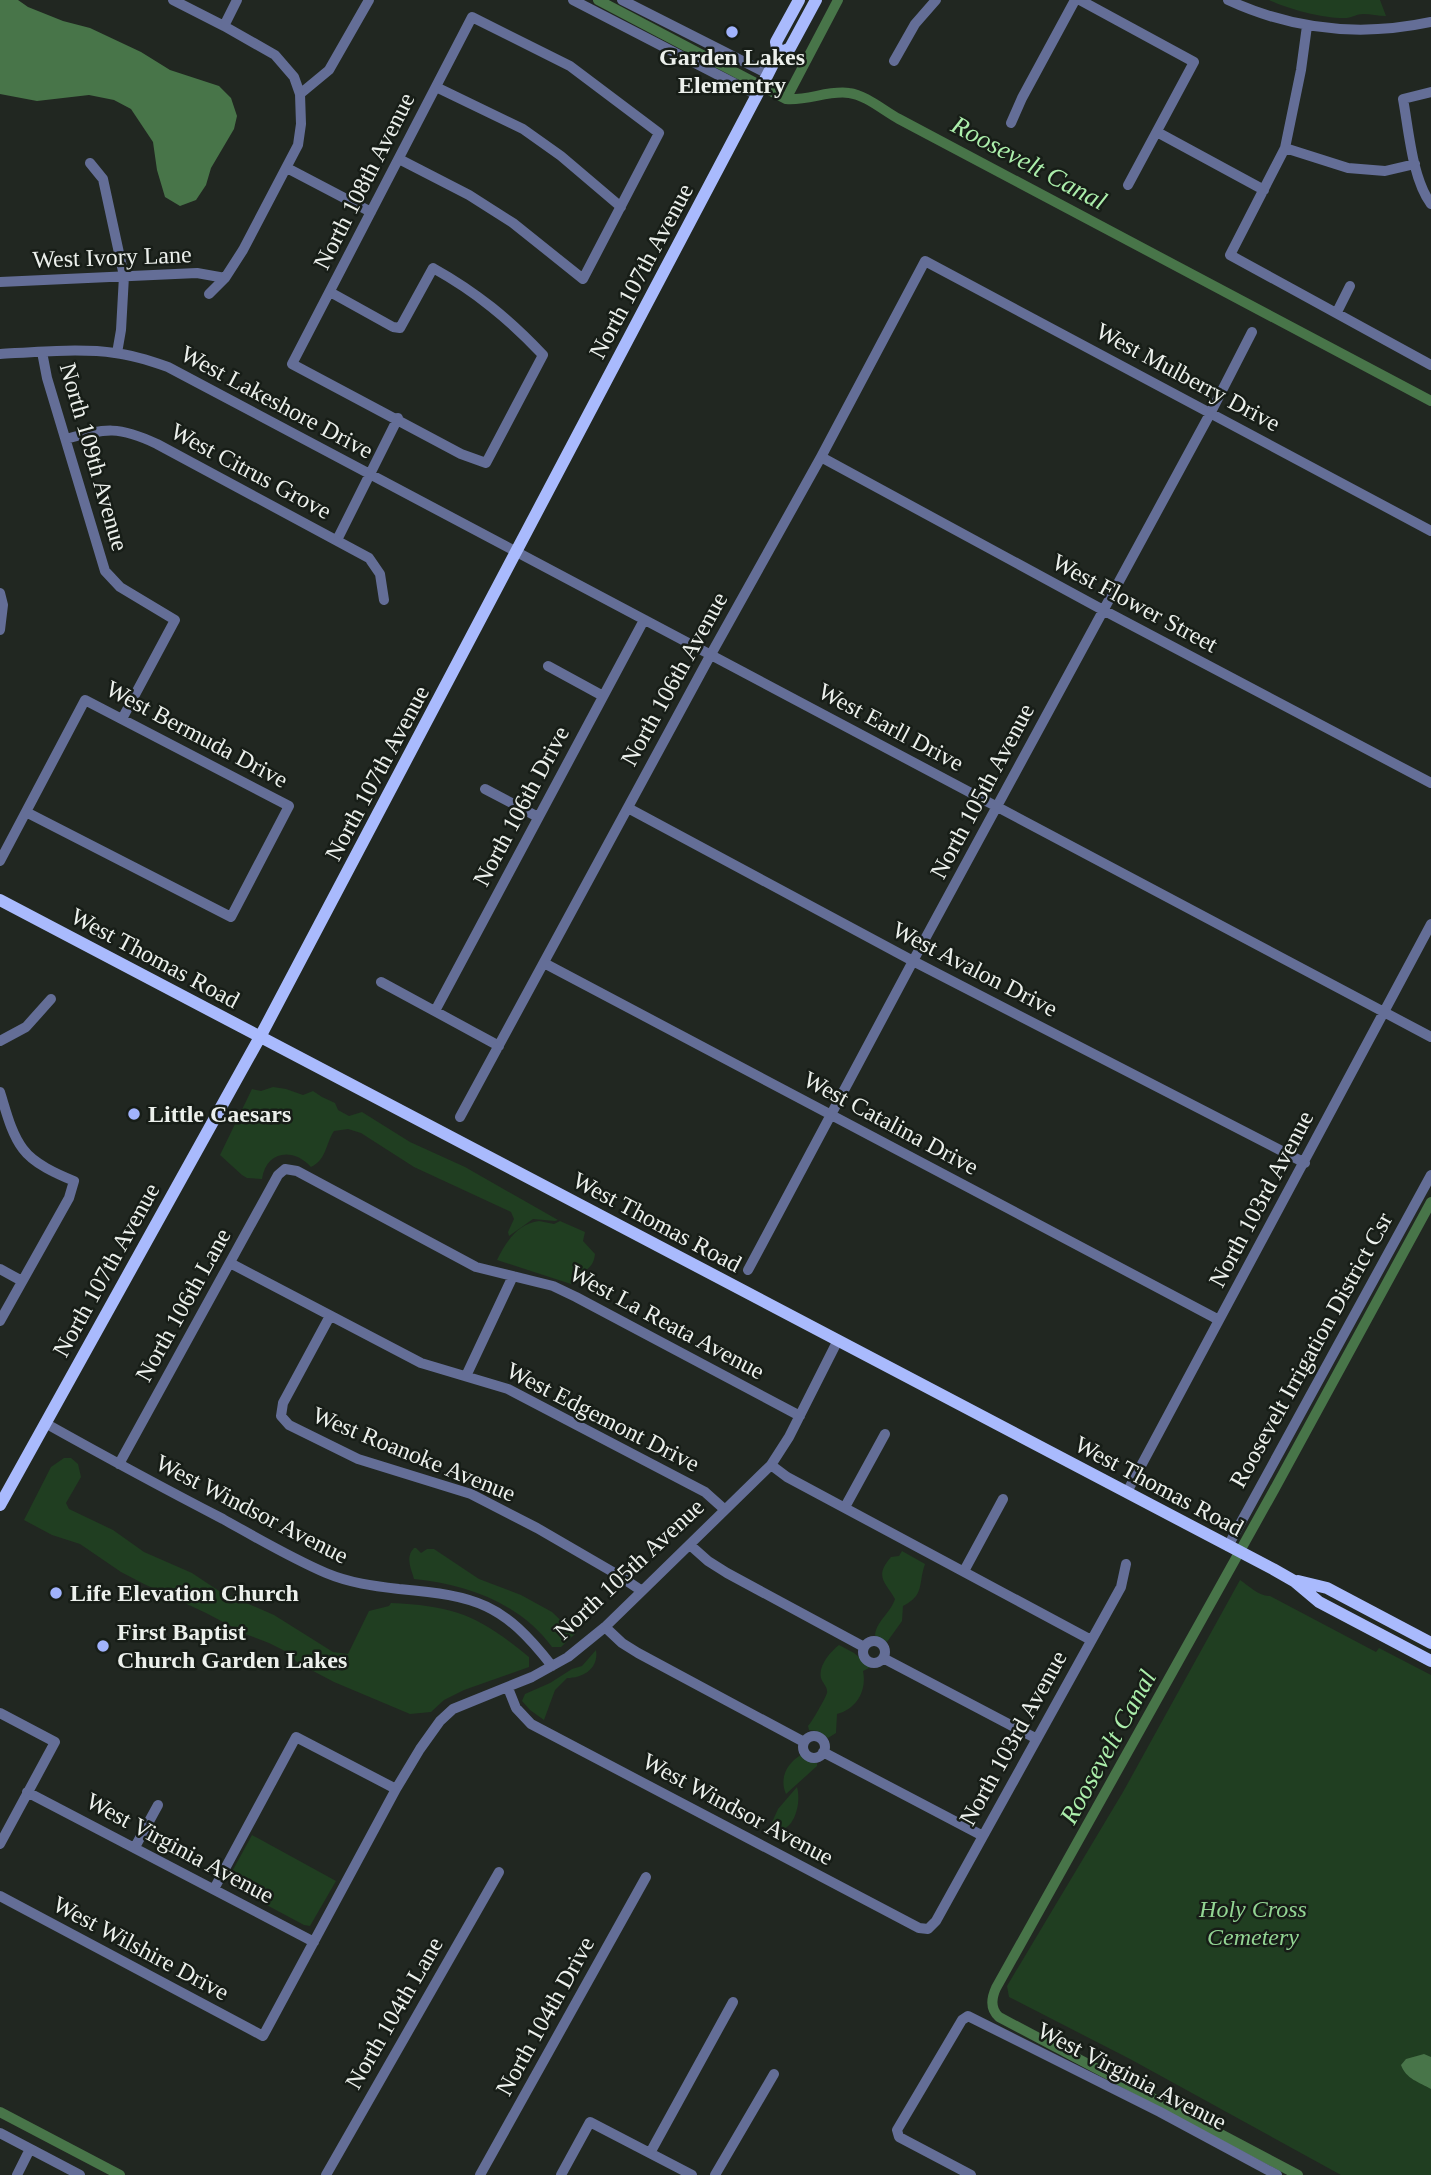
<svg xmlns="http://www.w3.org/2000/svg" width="1431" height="2175" font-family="Georgia,serif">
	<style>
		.green { fill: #203e21 }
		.water { fill: #487549 }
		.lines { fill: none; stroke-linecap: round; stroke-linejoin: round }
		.canal { stroke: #487549; stroke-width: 10 }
		.minor { stroke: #646e97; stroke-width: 10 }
		.major { stroke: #a9bafd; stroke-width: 12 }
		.poi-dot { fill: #a1b3fd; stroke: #171d17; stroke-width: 2.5 }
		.labels { text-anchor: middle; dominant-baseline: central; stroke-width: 5; stroke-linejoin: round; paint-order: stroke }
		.poi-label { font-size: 24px; font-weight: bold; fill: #ecf0ec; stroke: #171d17; text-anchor: start }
		.street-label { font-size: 24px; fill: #ecf0ec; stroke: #171d17 }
		.park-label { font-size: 24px; font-style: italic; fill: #92d493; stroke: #171d17 }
		.water-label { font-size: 26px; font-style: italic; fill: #abeeab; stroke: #171d17 }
	</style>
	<rect width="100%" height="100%" fill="#212721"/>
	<path class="green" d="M1269,0H1380L1386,16C1378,16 1371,14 1363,14C1357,14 1353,17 1347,18C1325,19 1288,9 1269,0Z
		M273,1087L286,1089L303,1095L313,1091L322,1097L335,1103L338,1110L349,1116L362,1112L410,1142L465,1167L558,1220L555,1221L533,1219L509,1236L508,1232L514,1219L511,1212L414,1167L361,1133L348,1129L334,1131C325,1145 327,1159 311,1167C293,1147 266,1151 262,1179L247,1178L242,1175L220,1155L252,1089L261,1091Z
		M539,1221L554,1224L560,1221L585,1232L583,1241L595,1254C594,1264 590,1268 582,1273L575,1270L571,1284L497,1260C506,1242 517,1224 539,1221Z
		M64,1458H71L78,1464L81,1477L66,1503L69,1509L113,1530L144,1552L192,1573L219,1591L274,1615L333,1652L348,1654L369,1611L389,1606L391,1603C456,1606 479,1616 529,1657V1667L464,1690L444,1700L431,1712L410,1714L334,1682L298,1663L285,1651L269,1643L248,1635L206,1613L144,1584L121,1572L80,1544L52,1535L24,1520L51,1467Z
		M414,1548H416L421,1553L427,1549H434L479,1579L521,1595L552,1612L575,1634L561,1647H552C520,1603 466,1584 414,1579C411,1568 405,1557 414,1548Z
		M902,1551L925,1564C918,1584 925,1595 903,1606L902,1621L887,1642L875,1636C876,1621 890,1614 895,1599C885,1581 874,1577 891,1557L899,1556Z
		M1240,1580C1249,1586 1260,1597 1270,1596L1376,1652L1379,1648L1431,1675V2175H1341L1130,2059L1009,1997L1007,1986L1123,1792Z
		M839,1645L854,1653L871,1667L863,1671C867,1690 857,1709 837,1714L836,1733L828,1738L817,1731L809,1730L808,1726C812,1722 825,1699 827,1693C828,1687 823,1684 821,1678C818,1666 830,1652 839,1645Z
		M596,1650C599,1668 584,1678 567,1678L555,1690L544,1720L530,1710L522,1701L525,1694L550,1683L572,1669L582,1666Z
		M801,1755L809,1761L817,1763V1766L786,1794C779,1778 787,1763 801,1755Z
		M797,1787C802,1805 793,1838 769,1829L778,1809Z
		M252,1835L336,1881L310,1926L304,1925L229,1885V1877Z"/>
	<path class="water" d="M0,0H18L28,7L63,21L90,28L141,52L170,70L219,86L231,98L237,116L234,129L211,168L206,185L196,200L180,206L165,197L157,170L153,142L131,109L114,100L89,95L37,101L0,94Z
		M1424,2054L1431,2057V2089C1419,2082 1406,2079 1401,2065L1406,2059Z"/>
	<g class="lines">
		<path class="canal" d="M598,0L786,99C808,101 828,90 849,93C866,95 884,111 899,119L1431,401
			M786,99L838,0
			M0,2112L120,2175
			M1298,2175L999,2017C990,2009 991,1999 996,1988L1274,1490L1431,1202"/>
		<path class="minor" d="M173,0L224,26L275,55L294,77L300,94
			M573,0L757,95
			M622,0L768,74
			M1080,0L1194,62L1128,185
			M1228,0C1293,30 1361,37 1431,22
			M224,26L237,0
			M1307,26L1301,70L1285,148L1230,255L1431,365
			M894,61L915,24L936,0
			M436,87L523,129L561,156L621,207
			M1431,92L1403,99C1409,131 1412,178 1431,204
			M1011,123L1022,98L1075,0
			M1157,132L1264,190
			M1285,148L1348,168L1385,171L1415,164
			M90,163L103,179L124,276L121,330L117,353
			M287,168L371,212
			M0,282L197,273L225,278
			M330,292L393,327L400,328L433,268C476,292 509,319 543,355L486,463L461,454L292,364C352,248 412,133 472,17L570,66L659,133L583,279L513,223L469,195L399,159
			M209,294L225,278L243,250L298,145L301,124L300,94L329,70L369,0
			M1337,312L1350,286
			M42,352L47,378L105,571L120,587L175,620L122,719
			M0,354C35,352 81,348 115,353C133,355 151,361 168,367L1431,1037
			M66,439C106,428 119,426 157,444L369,558L380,574L384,600
			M821,457L1103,610L1431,783
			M337,540L398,418
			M0,593L3,605L0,630
			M548,666L603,696
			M485,789L538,817
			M628,808L913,961L1305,1163
			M0,861L85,700L289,806L231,917L26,812
			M544,963L1219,1320
			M381,982L499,1046
			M435,1011L644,620
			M0,1041L26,1027L51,999
			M0,1092C6,1111 11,1133 23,1149C34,1164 57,1174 74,1181L69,1198L0,1321
			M460,1117L710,656L821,457L925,261L1431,531
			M230,1263L421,1363L508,1389L705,1492L724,1509
			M0,1269L22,1281
			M748,1270L913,961L1211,412L1252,332
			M330,1316L283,1403L281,1416L289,1425L358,1459L471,1494L537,1528L618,1575L642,1591
			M466,1376L513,1276
			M45,1423C104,1456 163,1488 223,1519C257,1538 291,1558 326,1573C350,1583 373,1586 399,1589C477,1596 503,1603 552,1666
			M119,1464L278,1175L285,1169L297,1171L476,1267L553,1286L576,1297L800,1416
			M771,1465L787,1477L1091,1640
			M1127,1492L1431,924
			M845,1507L885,1434
			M690,1545L708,1561L727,1573L864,1647
			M1228,1546L1431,1175
			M964,1571L1003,1499
			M605,1627L622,1643L638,1653L804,1742
			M863 1652a11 11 0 1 1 22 0a11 11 0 1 1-22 0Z
			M883,1658L1037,1739
			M508,1688L516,1708L531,1724L919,1928L928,1929L936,1921L1121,1587L1126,1564
			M0,1713L55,1742L0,1844
			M803 1747a11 11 0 1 1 22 0a11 11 0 1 1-22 0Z
			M823,1752L983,1836
			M27,1792L314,1942
			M135,1847L158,1805
			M214,1889L296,1737L396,1789
			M0,1896L263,2036L396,1789L420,1749L440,1721L453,1709L532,1677L568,1657L605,1627L642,1591L771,1465L789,1437L838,1340
			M0,2133L80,2175
			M650,2153L733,2002
			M17,2175L30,2149
			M326,2175L499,1872
			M480,2175L646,1877
			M561,2175L590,2122L692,2175
			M715,2175L774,2074
			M971,2175L899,2137L897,2130L962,2020L968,2016L1160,2112L1277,2175"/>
		<path class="major" d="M778,54L790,48L816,0
			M0,900L1273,1569L1294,1581L1319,1602L1431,1661
			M0,1505L260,1037L768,74L778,54L776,42L799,0
			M1298,1581L1327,1588L1431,1643"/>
	</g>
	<g class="poi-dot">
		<circle cx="732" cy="32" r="7"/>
		<circle cx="134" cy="1114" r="7"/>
		<circle cx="56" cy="1593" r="7"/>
		<circle cx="103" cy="1646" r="7"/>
	</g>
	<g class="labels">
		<g class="poi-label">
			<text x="732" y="57" text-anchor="middle">Garden Lakes<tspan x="732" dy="28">Elementry</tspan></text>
			<text x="148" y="1114">Little Caesars</text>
			<text x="70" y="1593">Life Elevation Church</text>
			<text x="117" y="1632">First Baptist<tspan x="117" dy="28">Church Garden Lakes</tspan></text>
		</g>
		<g class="street-label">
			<text transform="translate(364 181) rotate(-63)">North 108th Avenue</text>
			<text transform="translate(112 257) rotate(-2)">West Ivory Lane</text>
			<text transform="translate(641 271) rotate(-62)">North 107th Avenue</text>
			<text transform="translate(1188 377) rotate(28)">West Mulberry Drive</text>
			<text transform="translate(277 402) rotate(28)">West Lakeshore Drive</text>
			<text transform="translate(94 457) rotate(74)">North 109th Avenue</text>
			<text transform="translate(251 471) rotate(28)">West Citrus Grove</text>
			<text transform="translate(1135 603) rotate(28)">West Flower Street</text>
			<text transform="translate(674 679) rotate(-61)">North 106th Avenue</text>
			<text transform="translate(891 727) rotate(28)">West Earll Drive</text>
			<text transform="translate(197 734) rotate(28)">West Bermuda Drive</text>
			<text transform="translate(377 773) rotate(-62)">North 107th Avenue</text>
			<text transform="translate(982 791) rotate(-62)">North 105th Avenue</text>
			<text transform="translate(521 806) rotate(-62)">North 106th Drive</text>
			<text transform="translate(155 958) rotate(28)">West Thomas Road</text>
			<text transform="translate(975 969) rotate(27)">West Avalon Drive</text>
			<text transform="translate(891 1123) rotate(28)">West Catalina Drive</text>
			<text transform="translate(1261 1199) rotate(-62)">North 103rd Avenue</text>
			<text transform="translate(657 1222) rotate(28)">West Thomas Road</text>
			<text transform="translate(106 1270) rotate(-61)">North 107th Avenue</text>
			<text transform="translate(183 1305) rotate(-61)">North 106th Lane</text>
			<text transform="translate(667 1322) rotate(28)">West La Reata Avenue</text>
			<text transform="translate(1311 1350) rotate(-61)">Roosevelt Irrigation District Csr</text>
			<text transform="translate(603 1417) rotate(27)">West Edgemont Drive</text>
			<text transform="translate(414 1454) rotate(22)">West Roanoke Avenue</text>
			<text transform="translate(1159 1486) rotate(28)">West Thomas Road</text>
			<text transform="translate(252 1509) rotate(27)">West Windsor Avenue</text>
			<text transform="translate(629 1569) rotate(-43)">North 105th Avenue</text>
			<text transform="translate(1013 1738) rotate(-61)">North 103rd Avenue</text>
			<text transform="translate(738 1809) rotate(28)">West Windsor Avenue</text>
			<text transform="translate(180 1848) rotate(28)">West Virginia Avenue</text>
			<text transform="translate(141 1948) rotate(28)">West Wilshire Drive</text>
			<text transform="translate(394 2013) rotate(-60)">North 104th Lane</text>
			<text transform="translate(545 2016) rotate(-61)">North 104th Drive</text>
			<text transform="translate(1132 2076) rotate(27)">West Virginia Avenue</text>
		</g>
		<g class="park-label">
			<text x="1253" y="1909">Holy Cross<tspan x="1253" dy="28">Cemetery</tspan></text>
		</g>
		<g class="water-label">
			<text transform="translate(1029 163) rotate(28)">Roosevelt Canal</text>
			<text transform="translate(1108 1747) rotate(-61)">Roosevelt Canal</text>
		</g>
	</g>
</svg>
